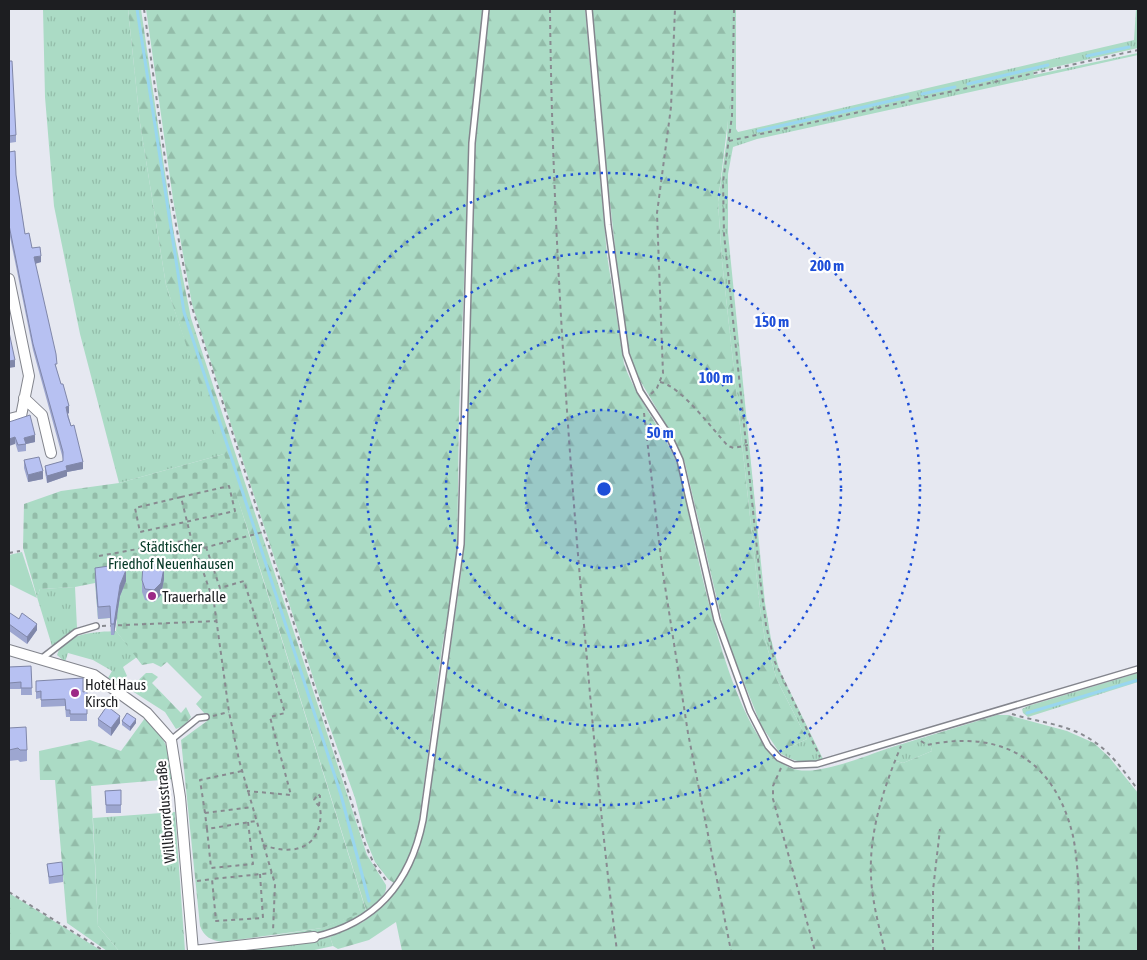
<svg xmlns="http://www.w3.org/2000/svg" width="1147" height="960" font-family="'Asap Condensed',sans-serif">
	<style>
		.grass { fill: url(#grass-tufts) }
		.forest { fill: url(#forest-firs) }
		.cemetery { fill: url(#cemetery-stones) }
		.park { fill: #abdbc5 }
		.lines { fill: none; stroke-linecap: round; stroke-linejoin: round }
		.stream { stroke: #99d6ef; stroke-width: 3 }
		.lane-casing { stroke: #83858d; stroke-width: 8 }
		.street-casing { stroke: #83858d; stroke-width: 12 }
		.path { stroke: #888a90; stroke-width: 2; stroke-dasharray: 4 4; stroke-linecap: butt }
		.lane { stroke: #fff; stroke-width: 5 }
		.street { stroke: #fff; stroke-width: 10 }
		.wall { fill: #9da6d0 }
		.shaded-wall { fill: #8087a9 }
		.building { fill: #b7c1f2; stroke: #8087a9 }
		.ring { fill: none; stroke: #1d4ed8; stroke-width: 2.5; stroke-dasharray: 2.5 5 }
		.poi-dot { fill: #9c2986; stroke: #fff; stroke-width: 2 }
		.labels { text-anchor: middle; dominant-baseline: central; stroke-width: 4.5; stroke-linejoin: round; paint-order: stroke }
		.park-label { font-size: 15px; fill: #063927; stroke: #fff }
		.poi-label { font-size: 15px; fill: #1d1e21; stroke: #fff; text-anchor: start }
		.street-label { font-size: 15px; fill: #1d1e21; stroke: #fff }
		.centre { fill: #1d4ed8; stroke: #fff; stroke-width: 2.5 }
		.ring-label { font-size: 15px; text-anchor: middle; font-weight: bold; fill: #1d4ed8; stroke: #fff; stroke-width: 4.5; stroke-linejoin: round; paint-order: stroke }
	</style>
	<defs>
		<pattern id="grass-tufts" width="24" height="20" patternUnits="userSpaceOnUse" patternTransform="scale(1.25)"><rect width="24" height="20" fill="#abdbc5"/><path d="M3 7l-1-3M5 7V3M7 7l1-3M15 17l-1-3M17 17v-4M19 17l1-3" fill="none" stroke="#93bca9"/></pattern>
		<pattern id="forest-firs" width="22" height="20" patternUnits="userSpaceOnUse" patternTransform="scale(1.25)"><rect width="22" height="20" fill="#abdbc5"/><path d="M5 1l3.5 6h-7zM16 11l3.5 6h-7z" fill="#93bca9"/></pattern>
		<pattern id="cemetery-stones" width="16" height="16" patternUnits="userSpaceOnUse" patternTransform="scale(1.25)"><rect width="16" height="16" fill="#abdbc5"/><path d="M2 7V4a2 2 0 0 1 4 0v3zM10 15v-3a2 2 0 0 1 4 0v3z" fill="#93bca9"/></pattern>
	</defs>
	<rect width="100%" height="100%" fill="#e6e8f1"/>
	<path class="grass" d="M43,9H128L140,123L166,285L224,454L119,483L80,334L54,206L45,97Z
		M731,9H736V129L738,132L1134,40L1136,9H1138V48L1033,72L1034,75L1138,53V55L757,139L733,147L728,174V233L765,603L771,639L779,669L824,761C807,763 793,763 779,752L807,739L777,680L765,640L760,608L722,261L718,202L727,138Z
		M75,587L77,628L52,646L37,597L40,589Z
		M116,631L137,657L123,667L127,676L117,682L108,678L112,671L93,660L68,653L65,662L57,655C64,632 97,632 116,631Z
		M1138,673V682L1028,717L1023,713L1022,709L1028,706Z
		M925,737L929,740L932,751L903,763L893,760V752L889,748Z
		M175,812L185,951H119L98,926L93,818Z
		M330,937L333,946L310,951H233L302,943Z"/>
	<path class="forest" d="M128,9H141L174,234L191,318L367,855L386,885C387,894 381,897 375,904C349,928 312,936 277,938V935L322,928L366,910L250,536L166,285L140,123Z
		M146,9H483L469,152L459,413L457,560L442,648L418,829L407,867L394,883L388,879L375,862L366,840L355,798L322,705L192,304L173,199Z
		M489,9H585L607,255L624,364C638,403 667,434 681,473C692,531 732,760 798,770C823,774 865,756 889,748L893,751V760L903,763L932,751L929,740L925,737L997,715H1008L1067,731L1094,743L1109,757L1138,793V951H402L396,922L369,940L338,949L333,946L330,937L363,922L374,914L398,888L408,873L419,850L426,819L461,574L464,536L476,122Z
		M592,9H731L730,104L718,202L722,261L760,608L765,640L777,680L807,739L779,752L761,725L726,638L685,463L671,433L635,372L626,344L606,167Z
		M146,673H152L158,677L152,683L181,713L186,707L191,717L185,725L176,729L165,712L129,689Z
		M145,718C167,739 169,749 173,779L91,786L98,926L119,951H107L67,923L55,780H40L39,751L90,740L121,751Z
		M9,893L102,951H9Z"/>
	<path class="cemetery" d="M224,454L366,911L322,928L222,942C211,940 204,937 200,926L181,740L207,721L205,714L196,704L202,697L167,662L161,667L153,663L142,665L116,631L117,620L109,618L98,619L95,583L75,587L40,589L37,597L23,548L24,504L61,491L119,483Z"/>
	<path class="park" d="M22,552L37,598L9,584V555Z"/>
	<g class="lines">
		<path class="stream" d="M137,9L184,312L341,795L369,901
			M1087,56L1129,47
			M968,84L1048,65
			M922,94L955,87
			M758,131L908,97
			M1027,713L1138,680"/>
		<g class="lane-casing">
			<path id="lane" d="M589,9L608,225L626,354L640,391L668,434L680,460L717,620L750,711L768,746L779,758L794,765L817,764L1138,669
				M41,659L76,632L96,626
				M171,740L198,718L206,717
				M314,937C377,923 411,881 423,820L461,544L472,143L486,9"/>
		</g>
		<g class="street-casing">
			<path id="street" d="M9,279L29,376L21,416L9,419
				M24,398L42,415L51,453
				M9,650L94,675L147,713L171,740L180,797L193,951L314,937"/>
		</g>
		<path class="path" d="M144,9L169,187L190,301L365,844L374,864L388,883
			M550,9C552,207 565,405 582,602C592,718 602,835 617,951
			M734,9L732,116L723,182L724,234L761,587L766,625L774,660L820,757
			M729,141L1138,50
			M660,382C681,386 713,430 728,446L734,448L748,445
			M651,394L657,388L663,373L657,213L671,107L675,9
			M644,413L662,567L688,733L731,951
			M181,497L229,486L235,511L140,532L135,508L181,497L192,542
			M206,547L220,588L244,581L285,713L270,717L291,795L247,791
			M196,550L263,532
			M9,553L20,551
			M99,556L188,540L194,545L214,603L229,712L239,760L275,884L273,931
			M102,626L217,621
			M1012,714C1037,722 1067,724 1090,739C1110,751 1124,771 1138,790
			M213,716L229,712
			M921,741L927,745C1002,729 1055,760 1073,836C1080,871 1079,916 1079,951
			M781,768L773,786V799L815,951
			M205,813L200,780L242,771
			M248,822L253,864L211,868L207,829L256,821
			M207,829L205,813L252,807
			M263,845C288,854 315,852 320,822C321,817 321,810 319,806C317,804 315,802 314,800L318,794L320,796L319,806
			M260,874L263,918L216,921L212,879L272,873
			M197,881L212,879
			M9,892L104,951
			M885,951C879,927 872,901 871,876C869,831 884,787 901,746
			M933,951V890L940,829"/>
		<use href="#lane" class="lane"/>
		<use href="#street" class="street"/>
	</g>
	<path class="wall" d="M9,29V61L16,135V142L9,143Z
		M9,152L16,175L25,234L32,248L41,262L35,264L57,371L69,413L68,414L83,469L67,472V476L47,483L45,472V466L63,461V459L33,350L9,232Z
		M9,422L35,442L26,444V451L18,452Z
		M24,460L43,479L28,482L24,468Z
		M95,568L126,581L120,596L114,635H111L110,618L98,619L95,579Z
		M164,579L161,595L154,602L145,600L142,592V580Z
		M9,614L37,630L27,644L9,631Z
		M31,666L32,695H21V689H9V667Z
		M36,681L83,692L87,691V721H70V717H66L65,706L41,707V698L36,699Z
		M98,719L120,723L111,736L98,726Z
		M122,721L136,723L130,731L122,725Z
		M9,728L27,750V761L20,762L18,760L9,761Z
		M121,790V813H106L105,791Z
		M47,864L63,875V882L49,884Z"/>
	<path class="shaded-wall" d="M41,256V262L34,264V257Z
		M15,360V367L9,368V361Z
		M69,406V413L66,414V407Z
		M35,435V442L26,444L24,438Z
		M15,437V444L9,446V439Z
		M83,462V469L67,472V476L47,483V476L66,466Z
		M43,471V479L28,482V475Z
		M164,568V579L161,595L154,602V590Z
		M126,570V581L120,596L114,635V624L120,585Z
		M37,624V630L27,644V637Z
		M120,716V723L111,736V728Z
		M136,719V723L130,731V727Z"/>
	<path class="building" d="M9,29V61H12L16,135L9,136Z
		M15,151L16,175L25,234L29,233L32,248L40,247L41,256L34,257L56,354L57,364H55L61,384H63L69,406L66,407L68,417L71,426L74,425L83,462L66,466L67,470L47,476L45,466L63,461V452L33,344L9,225V152Z
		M9,332L15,360L9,361Z
		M30,415L35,435L24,438L26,444L18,445L15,437L9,439V422Z
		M39,457L43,471L28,475L24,460Z
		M151,558L157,559L164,568L161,583L154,590L145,589L142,580L143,565Z
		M123,564L124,570H126L120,585L114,624H111L110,606L98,607L95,568Z
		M10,613L19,619L22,613L37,624L27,637L9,624V614Z
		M31,666L32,688H21V682L9,683V667Z
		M83,678V692L87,691V714H70V710H66L65,699L41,700V691L36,692V681Z
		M107,706L120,716L111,728L98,719Z
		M127,713L136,719L130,727L122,721Z
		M26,727L27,750H20L18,748L9,750V728Z
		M121,790V805H106L105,791Z
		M62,862L63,875L49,877L47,864Z"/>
	<circle cx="604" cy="489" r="79" fill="#1d4ed8" fill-opacity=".12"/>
	<g class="ring">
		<circle cx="604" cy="489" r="79"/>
		<circle cx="604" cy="489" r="158"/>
		<circle cx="604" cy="489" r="237"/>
		<circle cx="604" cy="489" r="316"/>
	</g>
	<g class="poi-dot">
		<circle cx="152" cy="596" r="5"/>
		<circle cx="75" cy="693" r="5"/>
	</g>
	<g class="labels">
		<g class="park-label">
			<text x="171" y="546">Städtischer<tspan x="171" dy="17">Friedhof Neuenhausen</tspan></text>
		</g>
		<g class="poi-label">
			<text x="162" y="596">Trauerhalle</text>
			<text x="85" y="684">Hotel Haus<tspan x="85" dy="17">Kirsch</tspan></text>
		</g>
		<g class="street-label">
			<text transform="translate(165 812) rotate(-95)">Willibrordusstraße</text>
		</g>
	</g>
	<circle cx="604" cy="489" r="8" class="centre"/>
	<g class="ring-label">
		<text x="827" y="271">200 m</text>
		<text x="772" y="327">150 m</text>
		<text x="716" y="383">100 m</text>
		<text x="660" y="438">50 m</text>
	</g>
	<rect width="1147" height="960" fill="none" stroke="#1d1e21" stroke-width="20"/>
</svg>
